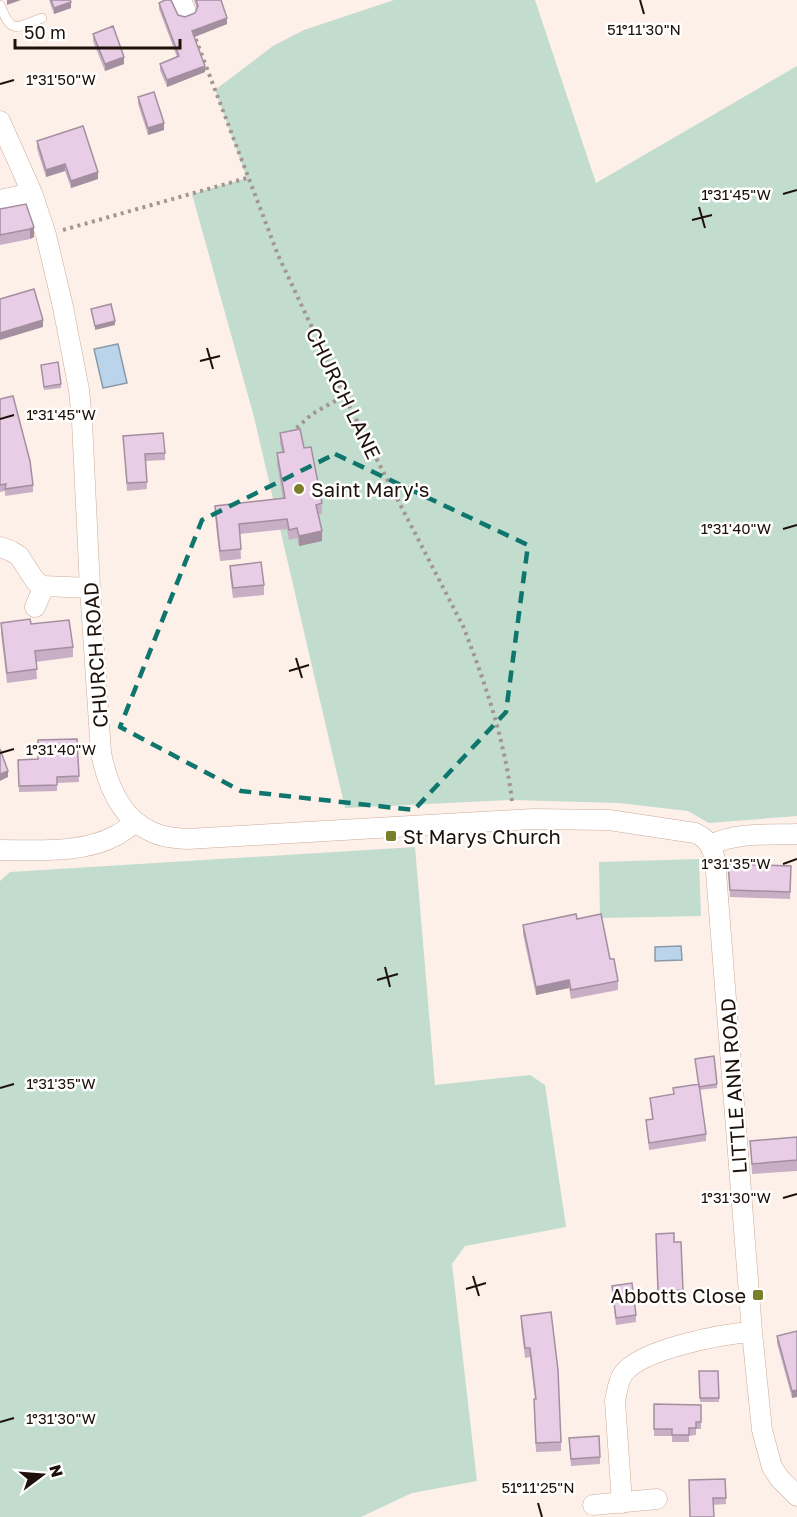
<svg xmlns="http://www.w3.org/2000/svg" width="797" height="1517" font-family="'Golos Text',sans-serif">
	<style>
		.green { fill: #c2dcce }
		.water { fill: #bad4ec; stroke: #8b9aa8; stroke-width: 1.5 }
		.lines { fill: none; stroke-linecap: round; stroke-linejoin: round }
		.lane-casing { stroke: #cbab98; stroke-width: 10 }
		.street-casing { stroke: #cbab98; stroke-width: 21 }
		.path { stroke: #a2968e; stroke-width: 4; stroke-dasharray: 3 4.5; stroke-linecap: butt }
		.lane { stroke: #fff; stroke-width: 9 }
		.street { stroke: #fff; stroke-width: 20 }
		.wall { fill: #c8afc5 }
		.shaded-wall { fill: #a38fa0 }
		.building { fill: #e9cce5; stroke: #a38fa0; stroke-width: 1.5 }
		.marked { fill: none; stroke: #0f766e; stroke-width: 4.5; stroke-dasharray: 12 8; stroke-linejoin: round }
		.ticks { fill: none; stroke: #1d110a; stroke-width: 2 }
		.poi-dot { fill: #7a802a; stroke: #fff; stroke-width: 2 }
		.labels { text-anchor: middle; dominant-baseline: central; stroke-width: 5; stroke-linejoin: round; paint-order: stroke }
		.street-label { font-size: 20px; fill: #1d110a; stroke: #fff }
		.poi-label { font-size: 20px; fill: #1d110a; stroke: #fff; text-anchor: start }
		.ticks-label { font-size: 15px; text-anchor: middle; fill: #1d110a; stroke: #fff; stroke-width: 5; stroke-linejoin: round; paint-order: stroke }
	</style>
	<rect width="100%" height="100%" fill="#fdf0e8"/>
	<path class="green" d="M394,0H535L596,183L797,66V816L709,823L688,811L619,803L512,800L345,808L254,417L192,194L247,178L215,90L273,46L304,30Z
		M415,847L435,1085L530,1075L545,1085L566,1227L465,1246L452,1264L477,1481L412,1493L361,1517H0V881L10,872Z
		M699,859L701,916L600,918L599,862Z"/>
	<path class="water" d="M118,344L127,383L103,388L94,349Z
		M681,946L682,960L655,961V947Z"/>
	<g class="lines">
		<g class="lane-casing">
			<path id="lane" d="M0,5C12,35 15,28 42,18"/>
		</g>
		<g class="street-casing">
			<path id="street" d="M181,0L186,12
				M0,121L32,193L46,235L63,307L79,390L82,421L90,588L101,753C107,783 120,817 150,831C161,837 174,838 187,839L533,819L609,820L695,833C708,839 711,845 715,859L752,1332L762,1430L772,1467L780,1479L797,1496
				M0,200L32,193
				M0,547L11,551L19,556L36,582L44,586L90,588
				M35,607L44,586
				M711,845C737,832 769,835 797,834
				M0,850C37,850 83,854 117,835C123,832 130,826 136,822
				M622,1503L615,1401C617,1392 618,1381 623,1374C641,1349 722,1334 752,1332
				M593,1505L657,1499"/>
		</g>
		<path class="path" d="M193,32L278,255L344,396L463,626C485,682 505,741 512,801
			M63,230L247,178
			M291,433L312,414L344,396"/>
		<use href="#lane" class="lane"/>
		<use href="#street" class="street"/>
	</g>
	<path class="wall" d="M49,0H70L71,8L54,14Z
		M194,0H221L227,24L194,37L205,72L167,87L160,70V64L177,57L159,9V3L178,15L185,17L195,13L197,9Z
		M93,34L124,64L105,71L93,41Z
		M138,97L164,130L148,135L138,104Z
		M37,141L98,179L71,188L65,171L46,177L37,149Z
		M0,209L34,227V237L30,239L0,245Z
		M41,365L61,384V388L44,390Z
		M0,399L33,485V492L5,496V491L0,492Z
		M280,433L304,448L322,503V514H319L322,541L299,546L297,538L289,540L287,529L240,534L241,559L220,561L215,516V506L283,498L277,464V453L282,452L280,443Z
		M123,436L165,453V460L146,461L147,489L127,491Z
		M230,566L264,585V595L233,598L230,576Z
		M1,623L31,624L73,647V657L36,662L37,679L7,683L1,633Z
		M77,739L79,782L57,783V791L19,792L18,760L38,759Z
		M728,864L791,866L790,899L730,897Z
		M577,919L610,959L618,981V990L571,999L569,988L536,995L523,934V925Z
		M717,1084V1088L699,1090L706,1134V1141L649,1150L646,1120L652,1119L650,1098L673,1094V1088Z
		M797,1137V1171L752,1174L750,1141Z
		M656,1234L674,1242H681L683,1297L658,1298Z
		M612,1286L636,1315V1322L616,1325L612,1293Z
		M521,1316L561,1442V1451L536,1452L534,1408L535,1399L530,1357L525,1358L521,1325Z
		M797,1331L792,1398L777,1343V1336Z
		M699,1371H718L719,1402H700Z
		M654,1404L701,1405V1429H696V1435L689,1436V1442H672V1436H654Z
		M569,1438L600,1457V1464L571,1466Z
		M725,1479L726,1504L713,1505L690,1517Z"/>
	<path class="shaded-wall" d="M7,0H21L7,5Z
		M71,2V8L54,14V8Z
		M227,18V24L192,38V31Z
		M124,57V64L105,71V64Z
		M205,66V72L167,87V80Z
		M164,123V130L148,135V128Z
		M65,164V171L46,177V170Z
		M98,172V179L71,188V181Z
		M34,227V237L30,239V229Z
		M43,320V327L0,340V333Z
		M115,321V325L95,330V326Z
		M322,531V541L299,546V536Z
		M8,771V777L0,781V774Z
		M569,980V988L536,995V987Z
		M797,1390V1397L792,1398V1391Z"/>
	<path class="building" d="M51,0H70L71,2L54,8Z
		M165,0H171L178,15L185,17L195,13L198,6L196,0H221L227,18L192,31L205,66L167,80L160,64L179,56L159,3Z
		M113,26L124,57L105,64L93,34Z
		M154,92L164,123L148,128L138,97Z
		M83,126L98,172L71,181L65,164L46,170L37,141Z
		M26,204L34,227L30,229L0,235V209Z
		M34,289L43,320L0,333V299Z
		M111,304L115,321L95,326L91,309Z
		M58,362L61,384L44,387L41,365Z
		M13,396L30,461L33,485L5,489L6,484L0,485V399Z
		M300,429L304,448L311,447L322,503L316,505L322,531L299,536L297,528L289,530L287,519L239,524L241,549L220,551L215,506L285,498L277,453L284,452L280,433Z
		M163,433L165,453L145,454L147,482L127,483L123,436Z
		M261,562L264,585L233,588L230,566Z
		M30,619L31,624L69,620L73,647L35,651L37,669L7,673L1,623Z
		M77,739L79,776L57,777V785L19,786L18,760L38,759V740Z
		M0,749L8,771L0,774Z
		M728,864L791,866L790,892L730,890Z
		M576,914L577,919L601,914L610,959H614L618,981L571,990L569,980L536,987L523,925Z
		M714,1056L717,1084L699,1087L695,1059Z
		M699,1084L706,1134L649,1143L646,1120L653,1119L650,1098L674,1094L673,1088Z
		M797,1137V1160L752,1164L750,1141Z
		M674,1233V1242H681L683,1290L658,1291L656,1234Z
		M632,1283L636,1315L616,1318L612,1286Z
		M551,1312L558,1370L561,1442L536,1443L534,1399H536L530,1348H525L521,1316Z
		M797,1331V1390L792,1391L777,1336Z
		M699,1371H718L719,1398H700Z
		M654,1404L701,1405V1422H696V1428H689V1435H672V1429H654Z
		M599,1436L600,1457L571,1459L569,1438Z
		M725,1479L726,1498H713L714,1517H690L689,1480Z"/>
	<path class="marked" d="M335,454L528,545L506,712L414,810L241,791L120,727L202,520Z"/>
	<path class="ticks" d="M640,0L644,14M0,84L14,80M783,194L797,190M699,207L705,228M692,220L712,215M207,348L213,369M200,361L220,356M0,419L14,415M783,529L797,525M296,658L302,678M289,671L309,665M0,753L14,749M783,864L797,859M385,967L390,987M377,980L398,974M0,1088L14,1084M783,1198L797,1194M473,1276L479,1296M466,1289L486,1283M0,1422L14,1418M538,1503L542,1517"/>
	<g class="poi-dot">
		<circle cx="299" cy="489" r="6"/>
		<rect x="385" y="830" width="12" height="12" rx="3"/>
		<rect x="752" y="1289" width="12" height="12" rx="3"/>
	</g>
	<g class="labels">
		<g class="street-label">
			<text transform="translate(344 393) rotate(64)">CHURCH LANE</text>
			<text transform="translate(95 655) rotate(-94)">CHURCH ROAD</text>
			<text transform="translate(733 1086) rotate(-94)">LITTLE ANN ROAD</text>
		</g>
		<g class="poi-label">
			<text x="311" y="489">Saint Mary's</text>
			<text x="403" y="836">St Marys Church</text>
			<text x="746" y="1295" text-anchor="end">Abbotts Close</text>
		</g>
	</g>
	<g class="ticks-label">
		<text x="644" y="35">51°11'30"N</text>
		<text x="61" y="85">1°31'50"W</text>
		<text x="736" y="200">1°31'45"W</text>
		<text x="61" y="420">1°31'45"W</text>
		<text x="736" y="534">1°31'40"W</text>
		<text x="61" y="755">1°31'40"W</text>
		<text x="736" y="869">1°31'35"W</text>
		<text x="61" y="1089">1°31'35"W</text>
		<text x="736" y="1203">1°31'30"W</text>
		<text x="61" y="1424">1°31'30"W</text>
		<text x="538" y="1493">51°11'25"N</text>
	</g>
	<g transform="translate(42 1475) rotate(74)" stroke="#ffffff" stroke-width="4.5" paint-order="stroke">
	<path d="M0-4.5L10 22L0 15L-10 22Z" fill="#1d110a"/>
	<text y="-9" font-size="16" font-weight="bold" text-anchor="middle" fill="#1d110a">N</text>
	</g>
	<path d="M15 39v9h165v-9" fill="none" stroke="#1d110a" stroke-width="3"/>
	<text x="24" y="39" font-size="18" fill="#1d110a" stroke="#ffffff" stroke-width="4.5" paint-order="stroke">50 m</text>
</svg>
